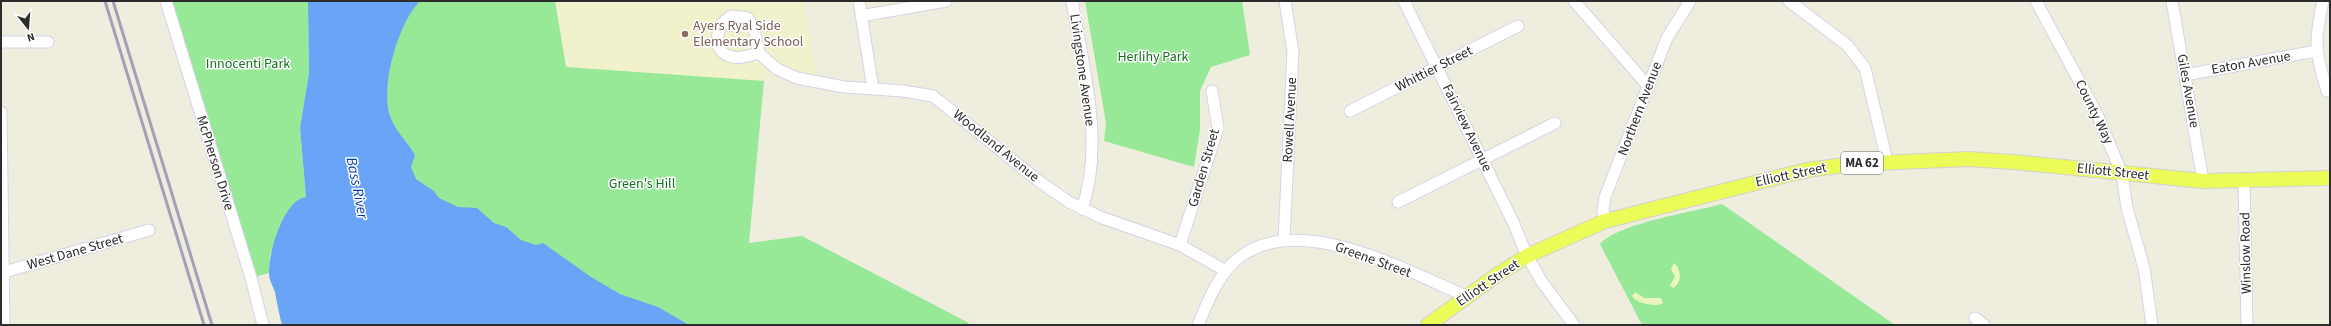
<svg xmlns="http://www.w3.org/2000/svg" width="2331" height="326" font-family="'Source Sans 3',sans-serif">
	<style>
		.education { fill: #f1f1cc }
		.green { fill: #98e997 }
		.sand { fill: #ecf5bf }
		.water { fill: #6aa4f7 }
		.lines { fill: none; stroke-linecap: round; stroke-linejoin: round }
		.minor-casing { stroke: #d5d3e6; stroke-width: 13 }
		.major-casing { stroke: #d1d1d1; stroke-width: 16 }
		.minor { stroke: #fff; stroke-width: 11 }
		.major { stroke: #ebfb57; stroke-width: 14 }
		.rail { stroke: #a4a0b8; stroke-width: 3 }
		.education-dot { fill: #8d6e63; stroke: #fff; stroke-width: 1.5 }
		.labels { text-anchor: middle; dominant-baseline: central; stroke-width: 3; stroke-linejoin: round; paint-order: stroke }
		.shield { fill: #fff; stroke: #6b6b6b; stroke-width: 1 }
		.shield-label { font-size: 13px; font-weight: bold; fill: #2c2c2c }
		.education-label { font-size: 14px; fill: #785e54; stroke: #fff; text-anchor: start }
		.park-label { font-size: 14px; fill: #157020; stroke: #fff }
		.street-label { font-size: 14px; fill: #2c2c2c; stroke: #fff }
		.water-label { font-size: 15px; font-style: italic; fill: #043aa9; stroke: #fff }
	</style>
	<rect width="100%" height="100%" fill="#efedde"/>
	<path class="education" d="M555,1H804L817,77L766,74L764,81L566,67Z"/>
	<path class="green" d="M166,1H308L309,73L300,128L306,197L280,225L270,255L269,273L251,278Z
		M408,1H555L566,67L764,81L749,243L802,236L969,323L967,325H688L519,252L415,191L378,102Z
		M1085,1H1242L1250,55L1211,67L1200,91V130L1194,167L1104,141L1106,123Z
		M1722,204L1895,325H1642L1600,244C1619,223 1693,212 1722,204Z"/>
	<path class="sand" d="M1674,263C1682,270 1682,283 1673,288L1670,285L1675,277L1671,269Z
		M1635,292L1644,298H1661L1663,303C1657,308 1635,303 1632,296Z"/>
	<path class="water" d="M308,1H420C398,23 380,87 390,116C395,131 407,141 415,155L411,167L416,179L434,191L439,198L458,207L477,208L494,223L506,227L521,240L536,245L543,243L591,277L620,294L658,307L689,325H282C279,314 277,303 275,292C273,286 269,280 269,274C268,254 283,200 306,197L300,128L309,73Z"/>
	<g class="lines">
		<g class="minor-casing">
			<path id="minor" d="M166,1L251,278L263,325
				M859,1L873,89
				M1072,1C1083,67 1105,143 1082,209
				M1404,1L1514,224L1527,256L1542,282L1574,325
				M1574,1L1649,87
				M1789,1L1847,45L1865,68L1887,161
				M2036,1L2097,114L2122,174L2127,208L2144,268L2152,325
				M2172,1L2203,181
				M2323,1C2314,41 2315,52 2327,91
				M732,16L748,18L754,29L759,53C751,55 742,59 733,57C710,53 715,24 732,16Z
				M861,16L946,1
				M1,42H48
				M759,53L777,69L797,78L844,87L903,91L933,96L1040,182L1069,202L1100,217L1180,245L1226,271
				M2185,75L2316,51
				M1350,111L1518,26
				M1,112L4,325
				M2244,181L2247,325
				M1398,202L1555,123
				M1605,221L1603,211L1605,197L1667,38L1690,1
				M1284,240L1293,52L1285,1
				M1180,245L1218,128L1212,91
				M1,273L149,230
				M1975,318L1984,325
				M1198,325C1207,304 1214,284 1230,266C1287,204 1404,270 1466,296"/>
		</g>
		<g class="major-casing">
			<path id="major" d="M1428,325L1497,275L1527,256L1605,221L1807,170L1853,164L1968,159L2014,162L2203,181L2330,178"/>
		</g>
		<use href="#minor" class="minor"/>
		<use href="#major" class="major"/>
		<path class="rail" d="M105,1L204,325
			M113,1L212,325"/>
	</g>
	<circle class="education-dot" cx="685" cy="34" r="4"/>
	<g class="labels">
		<rect class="shield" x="1841" y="152" width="42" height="22" rx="3"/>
		<g class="shield-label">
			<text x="1862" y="163">MA 62</text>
		</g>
		<g class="education-label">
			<text x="693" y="26">Ayers Ryal Side<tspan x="693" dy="16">Elementary School</tspan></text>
		</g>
		<g class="park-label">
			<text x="1153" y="57">Herlihy Park</text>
			<text x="248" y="64">Innocenti Park</text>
			<text x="642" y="184">Green's Hill</text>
		</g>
		<g class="street-label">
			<text transform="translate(2251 63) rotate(-10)">Eaton Avenue</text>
			<text transform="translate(1434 69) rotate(-27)">Whittier Street</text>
			<text transform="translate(1082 70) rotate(82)">Livingstone Avenue</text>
			<text transform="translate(2188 91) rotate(80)">Giles Avenue</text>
			<text transform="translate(1640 109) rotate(-69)">Northern Avenue</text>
			<text transform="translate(2094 112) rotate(64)">County Way</text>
			<text transform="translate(1290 120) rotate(-87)">Rowell Avenue</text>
			<text transform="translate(1467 128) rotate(64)">Fairview Avenue</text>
			<text transform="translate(996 146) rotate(39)">Woodland Avenue</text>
			<text transform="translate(215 163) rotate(73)">McPherson Drive</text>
			<text transform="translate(1204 168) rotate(-74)">Garden Street</text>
			<text transform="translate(2113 172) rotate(6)">Elliott Street</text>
			<text transform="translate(1791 175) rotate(-12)">Elliott Street</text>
			<text transform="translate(75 252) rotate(-16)">West Dane Street</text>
			<text transform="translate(2246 253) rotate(-91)">Winslow Road</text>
			<text transform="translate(1373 260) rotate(20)">Greene Street</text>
			<text transform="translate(1488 283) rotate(-34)">Elliott Street</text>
		</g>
		<g class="water-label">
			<text transform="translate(357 188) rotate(79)">Bass River</text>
		</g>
	</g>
	<rect width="2331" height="326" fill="none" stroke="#2c2c2c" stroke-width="4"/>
	<g transform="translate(28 28) rotate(163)" stroke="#ffffff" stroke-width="3" paint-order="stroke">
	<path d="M0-3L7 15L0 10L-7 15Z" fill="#2c2c2c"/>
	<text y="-6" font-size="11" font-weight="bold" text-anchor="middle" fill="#2c2c2c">N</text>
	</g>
</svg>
